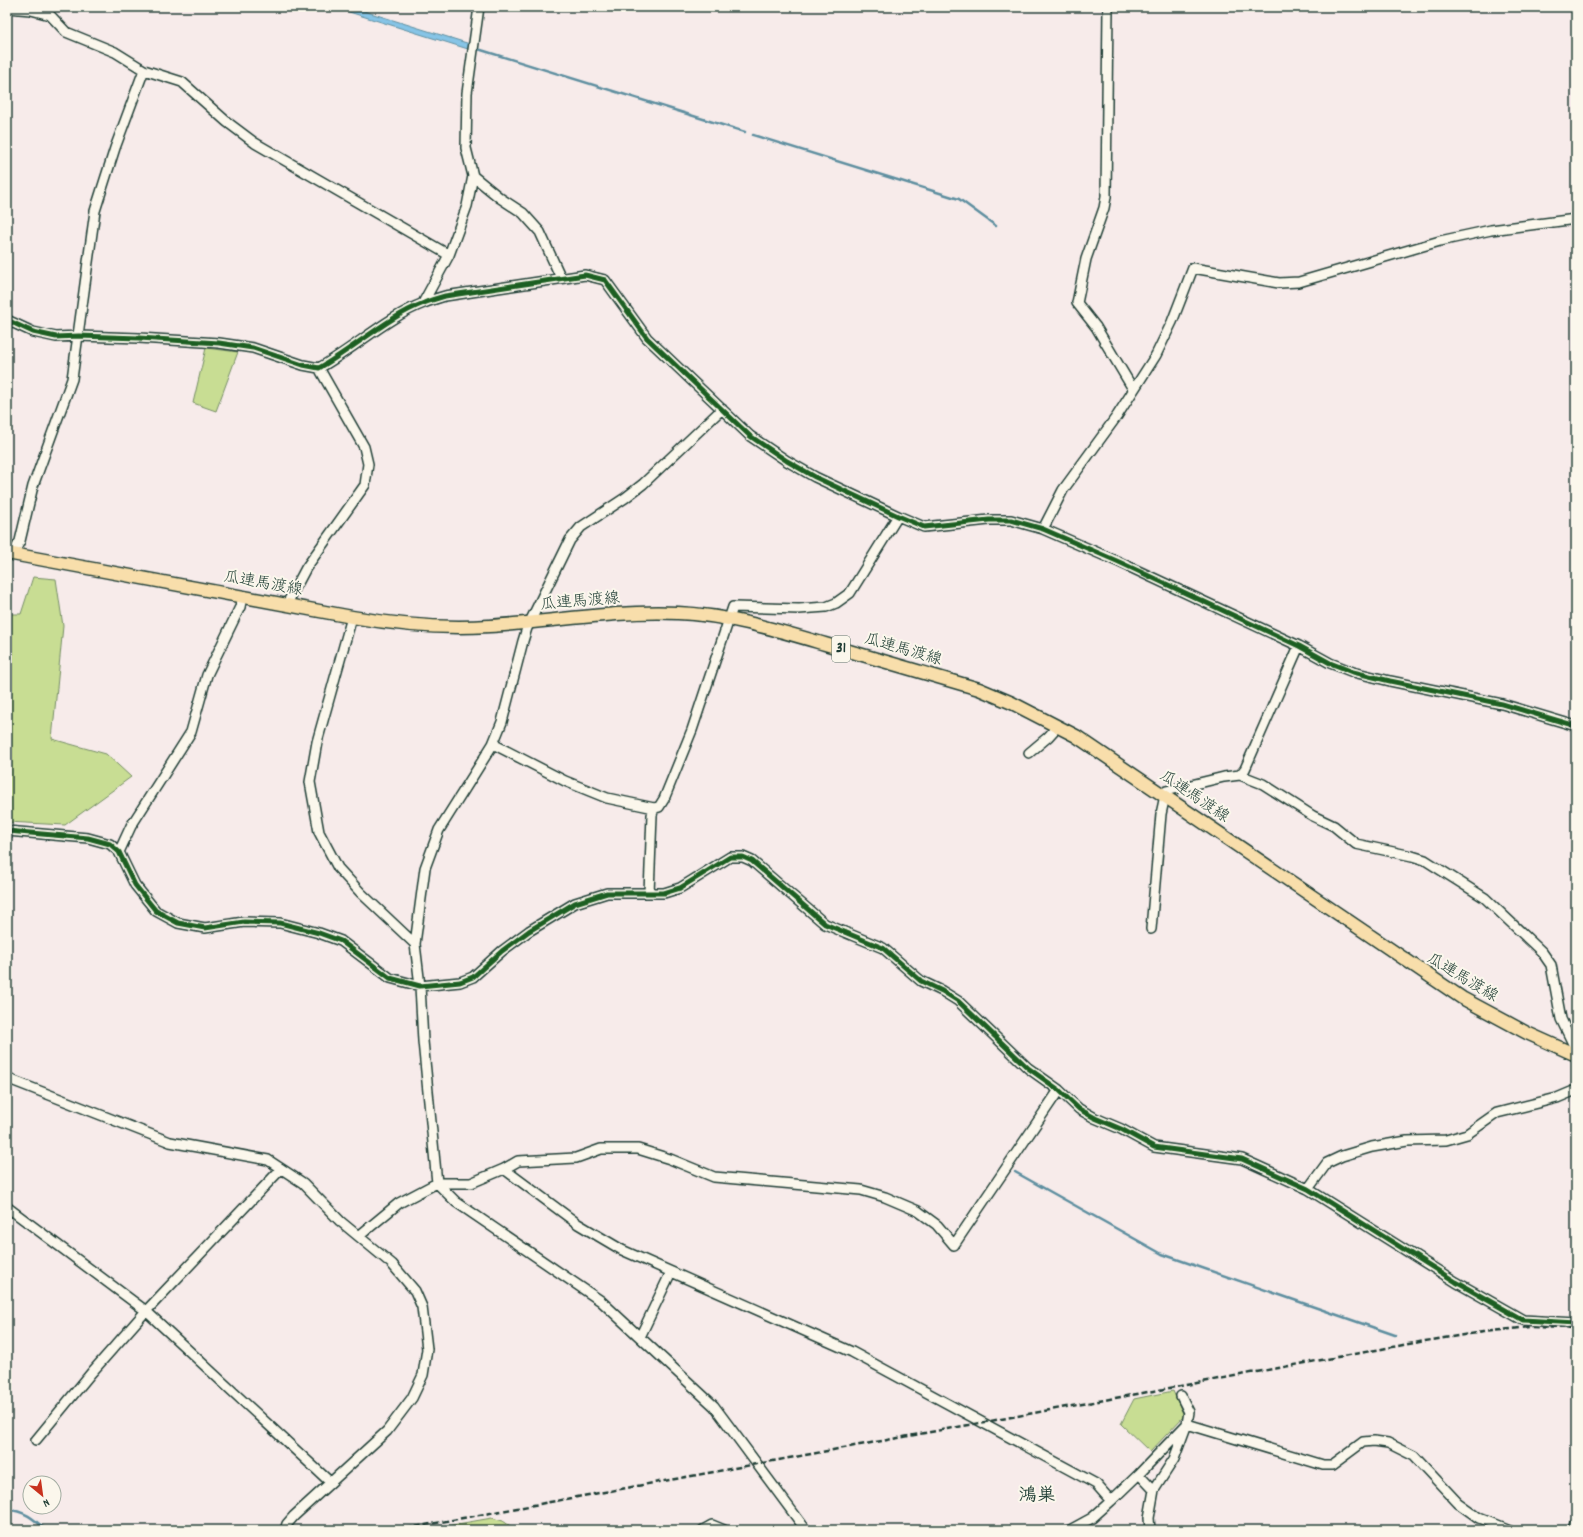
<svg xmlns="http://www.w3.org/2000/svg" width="1583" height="1537" font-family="Dekko,'Klee One',sans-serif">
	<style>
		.green { fill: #c8dd93; stroke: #748d64 }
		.water { fill: #86c4e6; stroke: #5d8e9f }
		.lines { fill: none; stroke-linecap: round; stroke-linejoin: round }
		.stream { stroke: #5d8e9f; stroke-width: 2.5 }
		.minor-casing { stroke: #1f3d34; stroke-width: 12 }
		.major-casing { stroke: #1f3d34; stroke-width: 15 }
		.minor { stroke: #fbf7ec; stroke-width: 9 }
		.major { stroke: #f8deab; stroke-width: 12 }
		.rail { stroke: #1f3d34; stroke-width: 2.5; stroke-dasharray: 6 3; stroke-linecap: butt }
		.cycleway-casing { stroke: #fbf7ec; stroke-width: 8 }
		.cycleway { stroke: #1b5e20; stroke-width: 5 }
		.labels { text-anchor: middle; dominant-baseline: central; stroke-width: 4; stroke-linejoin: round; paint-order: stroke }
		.shield { fill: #fbf7ec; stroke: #61756b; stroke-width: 1 }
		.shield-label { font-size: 15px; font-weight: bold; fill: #1f3d34 }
		.street-label { font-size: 16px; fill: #1f3d34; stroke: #fbf7ec }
		.quarter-label { font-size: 18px; font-weight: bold; fill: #1f3d34; stroke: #fbf7ec }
	</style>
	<rect width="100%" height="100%" fill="#f7ebea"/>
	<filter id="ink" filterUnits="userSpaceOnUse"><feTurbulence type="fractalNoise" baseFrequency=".025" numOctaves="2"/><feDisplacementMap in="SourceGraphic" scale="8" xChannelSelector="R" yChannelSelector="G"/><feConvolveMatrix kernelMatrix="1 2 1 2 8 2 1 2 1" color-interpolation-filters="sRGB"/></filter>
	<g filter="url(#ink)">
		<path class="green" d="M206,348L238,352L216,411L193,403Z
			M33,577L56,579L63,626L52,739L106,754L131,777L65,825L7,822V614H21Z
			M1173,1391L1184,1416L1150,1452L1121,1424L1134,1399Z
			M492,1518L503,1521L516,1530H423Z"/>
		<path class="water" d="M333,7H351L470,44L468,49Z"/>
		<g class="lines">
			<path class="stream" d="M478,49L745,132
				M753,135L959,199L996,226
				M1015,1172L1162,1254L1395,1335
				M7,1510C24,1510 34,1519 46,1530"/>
			<g class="minor-casing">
				<path id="minor" d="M1108,7L1106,197L1104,208L1086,259L1077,303L1096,327L1133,389
					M7,8L31,10L50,15L66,32L115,52L144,70L182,82L227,122L255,143L449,255
					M473,176L500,198L523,213L540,232L561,278
					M423,303L449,255L467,206L473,176L466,148L467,93L479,7
					M7,320L33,332L56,337L79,336L139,338L219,343L253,348L303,365L319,368C353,349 389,316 424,303C431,300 438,298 445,296L585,275L605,280L647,338L750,436L787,461L815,477L898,516L924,527L989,520H1011L1043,529L1119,562L1299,646L1330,663L1353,672L1390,681L1502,704L1576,726
					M722,409L643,484L625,498L581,527L570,540L527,628L523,641L502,722L493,744L439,830L425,868L415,944L420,986L423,1041L437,1183L456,1202L601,1301L714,1406L806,1530
					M1043,529L1063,490L1117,416L1156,355L1172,322L1193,268L1279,283L1299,282L1440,241L1491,230L1576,219
					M13,554L20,541L33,486L72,379L95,211L115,148L144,70
					M286,605L289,600L306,568L365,485L368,464L364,447L319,368
					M352,617L317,742L310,782L319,832L338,868L361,893L415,944
					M493,744L565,781L607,798L654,808L659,807L664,799L692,730L733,607L799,609L826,607L836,603L850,593L898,516
					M1029,753L1048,737L1058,726
					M1240,775L1245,769L1299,646
					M7,831L88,838L110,844L119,852L135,885L156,911L178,923L205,928L244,922L280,923L319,933L341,941L390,978L420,986L460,982L473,977L502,951L529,931L575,903L607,893H664L680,888L730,857H743L752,861L825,924L883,948L921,981L942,991L958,1001L1028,1068L1059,1090L1079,1109L1095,1118L1121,1129L1154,1147L1242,1159L1308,1189L1456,1282L1523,1320L1576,1323
					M119,852L131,826L191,732L207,675L240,607L242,597
					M649,893L652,815L654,808
					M1151,929L1161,814L1166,791L1224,777L1240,775L1263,784L1313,816L1334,826L1356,844L1412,856L1425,860L1436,867L1485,898L1542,952L1551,965L1561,1019L1576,1050
					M7,1077L14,1081L170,1142L268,1160L303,1183L340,1221L392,1264L415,1291L422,1307L427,1349L423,1375L412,1398L387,1431L294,1516L287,1524L285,1530
					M504,1169L578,1224L622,1250L852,1352L1096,1484L1111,1501
					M1308,1189L1327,1163L1342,1156L1372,1147L1407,1141L1446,1140L1467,1134L1497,1113L1557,1098L1576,1090
					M7,1207L146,1311L330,1482
					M359,1236L399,1203L437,1183H471L504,1169L518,1161L576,1158L601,1149H638L670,1159L714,1177L861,1190L885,1197L918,1211L937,1225L954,1245L1059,1090
					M640,1337L671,1272
					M1187,1424L1323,1465H1332L1363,1442L1374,1441L1388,1443L1414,1456L1458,1503L1479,1518L1509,1530
					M36,1440L92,1372L146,1311L281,1169
					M1139,1474L1154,1490L1149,1518L1150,1530
					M1154,1490L1174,1459L1187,1424L1189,1412L1181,1396
					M703,1530L712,1525L724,1530
					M1070,1530L1092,1518L1111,1501L1139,1474L1187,1424
					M1574,1530L1576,1523"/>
			</g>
			<g class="major-casing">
				<path id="major" d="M7,553L352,617C398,625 443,629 489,626C552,622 615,610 678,613C728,615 777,630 825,644C876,659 928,674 979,689L1012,703L1076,736L1462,998L1527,1033L1576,1055"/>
			</g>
			<use href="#minor" class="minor"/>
			<use href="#major" class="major"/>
			<path class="rail" d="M398,1530L1425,1341L1483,1332L1529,1327L1576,1328"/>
			<g class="cycleway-casing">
				<path id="cycleway" d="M7,320L33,332L56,337L79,336L139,338L219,343L253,348L303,365L319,368C353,349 389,316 424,303C431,300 438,298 445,296L585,275L605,280L647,338L750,436L787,461L815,477L898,516L924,527L989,520H1011L1043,529L1119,562L1299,646L1330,663L1353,672L1390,681L1502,704L1576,726
					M7,831L88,838L110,844L119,852L135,885L156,911L178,923L205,928L244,922L280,923L319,933L341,941L390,978L420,986L460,982L473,977L502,951L529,931L575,903L607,893H664L680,888L730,857H743L752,861L825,924L883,948L921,981L942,991L958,1001L1028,1068L1059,1090L1079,1109L1095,1118L1121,1129L1154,1147L1242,1159L1308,1189L1456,1282L1523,1320L1576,1323"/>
			</g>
			<use href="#cycleway" class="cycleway"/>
		</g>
	</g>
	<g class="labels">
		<rect class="shield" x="832" y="636" width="18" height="26" rx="3"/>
		<g class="shield-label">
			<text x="841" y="649">31</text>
		</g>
		<g class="street-label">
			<text transform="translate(263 584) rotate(10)">瓜連馬渡線</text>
			<text transform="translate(580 602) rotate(-5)">瓜連馬渡線</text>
			<text transform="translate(903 650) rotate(16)">瓜連馬渡線</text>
			<text transform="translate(1194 797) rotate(34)">瓜連馬渡線</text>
			<text transform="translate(1462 978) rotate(31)">瓜連馬渡線</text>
		</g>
		<g class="quarter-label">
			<text x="1037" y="1496">鴻巣</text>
		</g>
	</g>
	<rect width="1583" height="1537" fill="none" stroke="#fbf7ec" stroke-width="24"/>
	<rect x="12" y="12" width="1559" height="1513" fill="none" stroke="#1f3d34" stroke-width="1.5" filter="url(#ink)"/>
	<g transform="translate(42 1495) rotate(151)"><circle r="19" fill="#fbf7ec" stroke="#a3ada2"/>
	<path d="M0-3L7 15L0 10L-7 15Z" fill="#c8321e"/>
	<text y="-6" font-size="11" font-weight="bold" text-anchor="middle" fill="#1f3d34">N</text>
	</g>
</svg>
